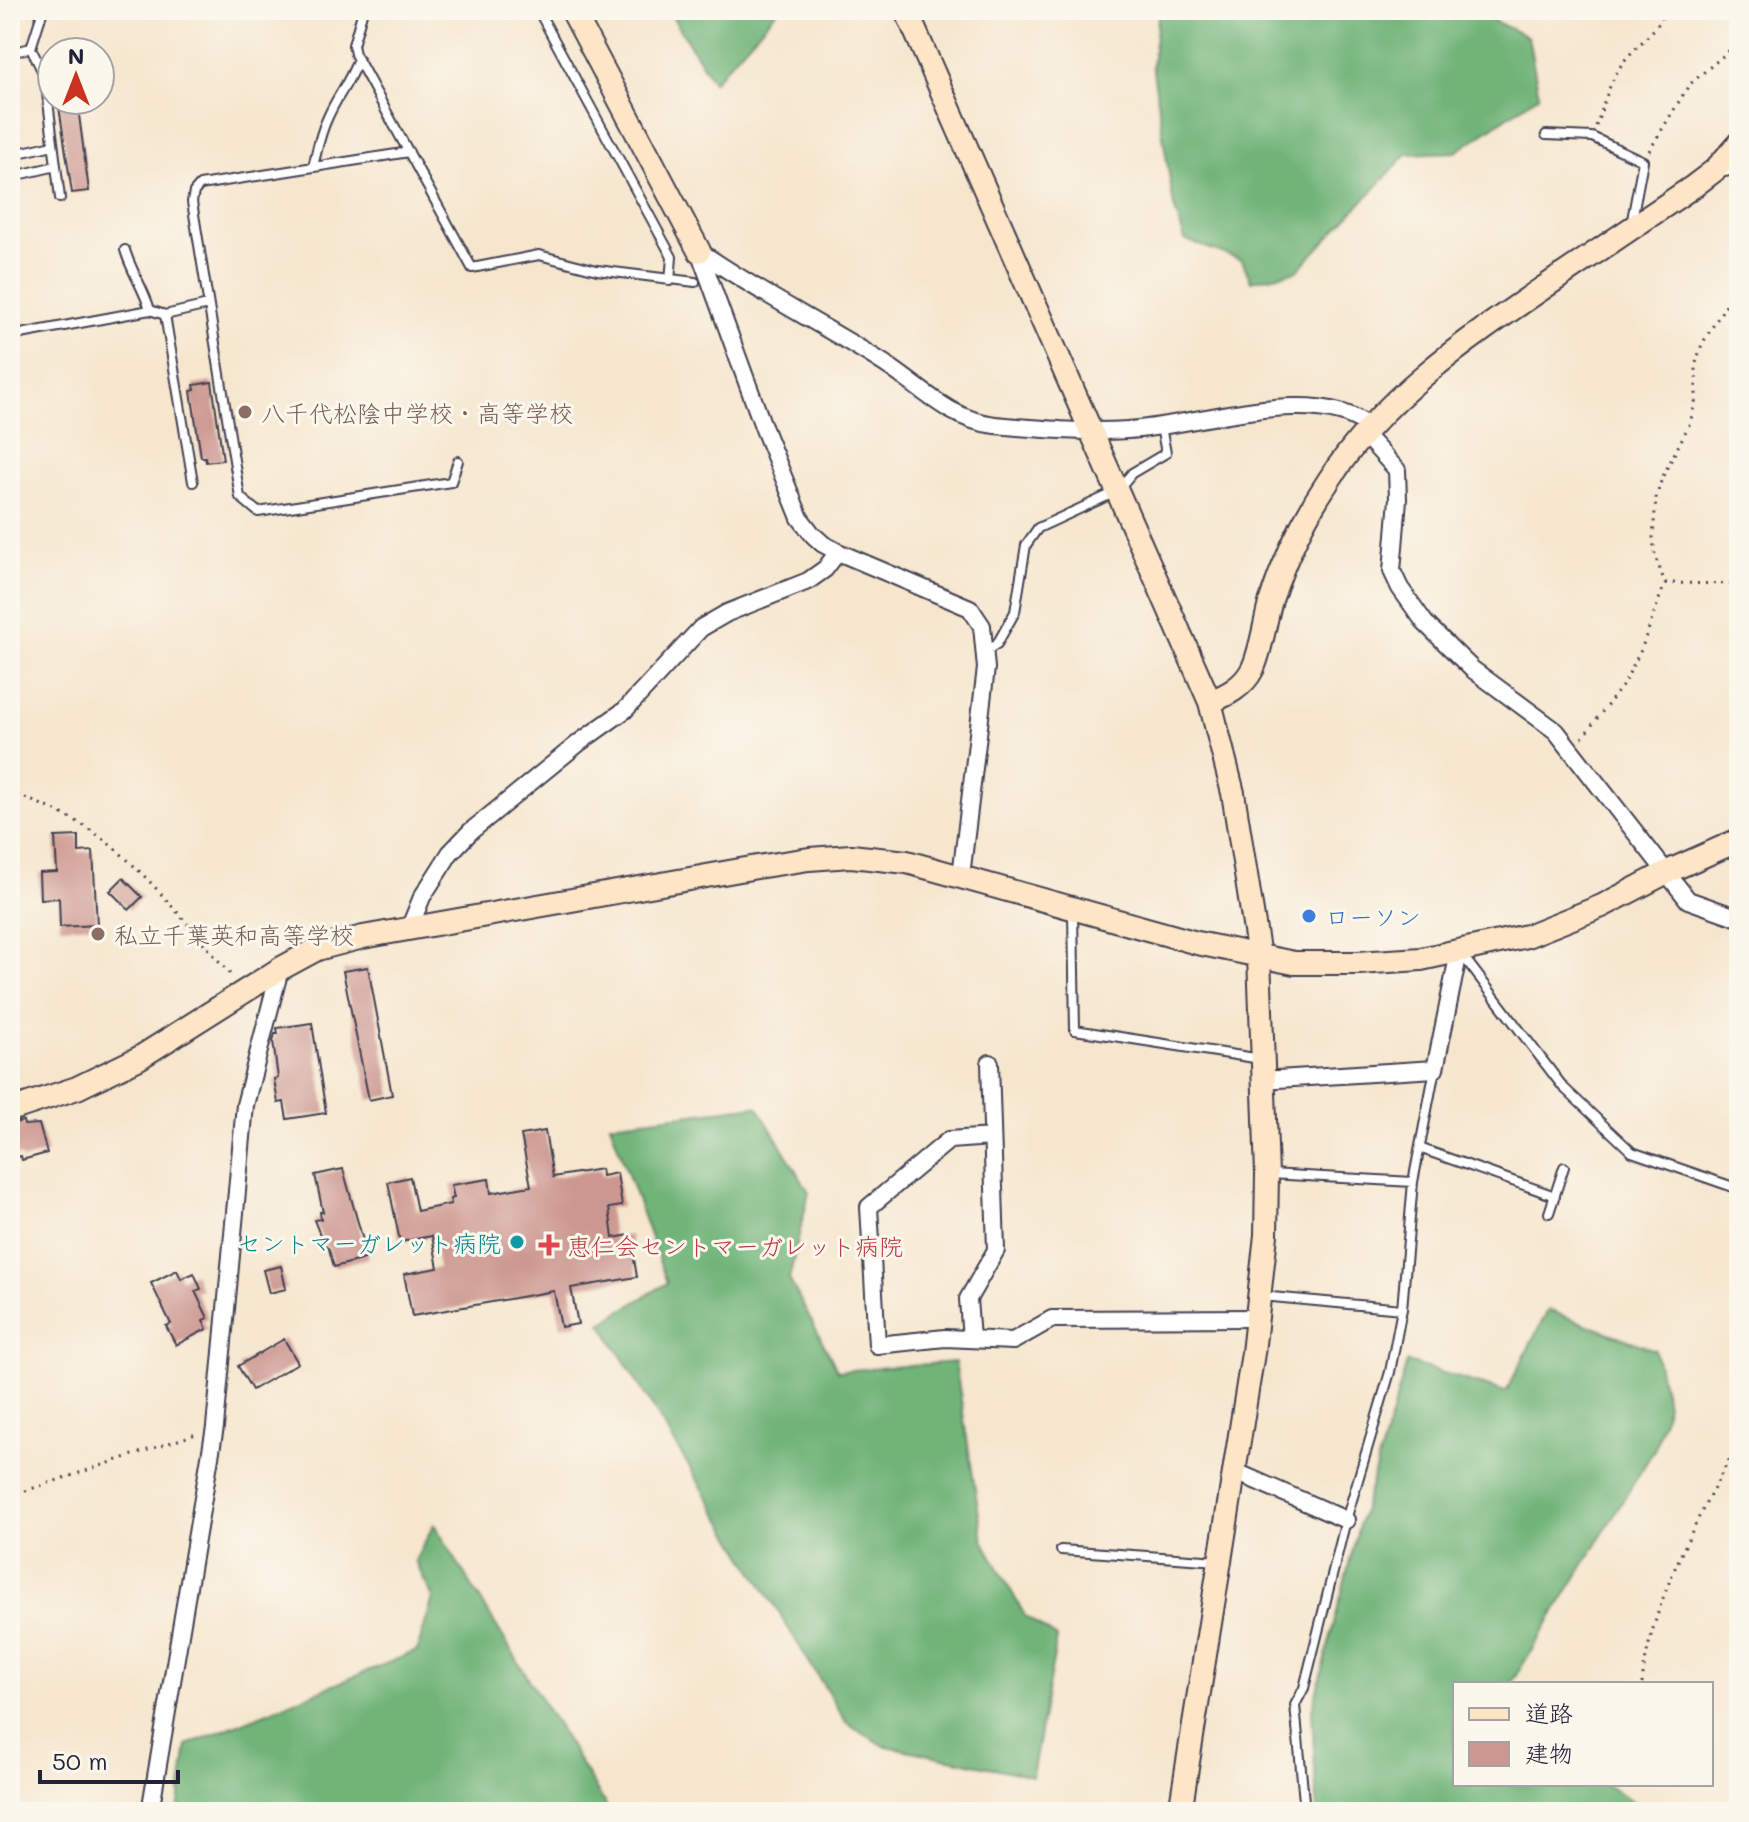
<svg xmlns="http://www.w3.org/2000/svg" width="1749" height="1822" font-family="Mali,'Klee One',sans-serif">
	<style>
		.forest { fill: #6fb478; stroke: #486b5a; stroke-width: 2 }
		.building { fill: #cc9790 }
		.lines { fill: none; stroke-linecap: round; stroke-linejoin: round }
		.lane-casing { stroke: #423f51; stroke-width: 12 }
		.street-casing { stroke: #423f51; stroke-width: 20 }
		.secondary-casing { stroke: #423f51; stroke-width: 26 }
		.path { stroke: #423f51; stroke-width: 3; stroke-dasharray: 2 6; stroke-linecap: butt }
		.lane { stroke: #fff; stroke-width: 8 }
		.street { stroke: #fff; stroke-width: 16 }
		.secondary { stroke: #fee5c5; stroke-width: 22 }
		.education-dot { fill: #8d6e63; stroke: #fbf7ec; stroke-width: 3 }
		.shop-dot { fill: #3f7fe0; stroke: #fbf7ec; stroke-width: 3 }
		.culture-dot { fill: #0f9aa8; stroke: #fbf7ec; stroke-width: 3 }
		.health-dot { fill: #e0444e; stroke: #fbf7ec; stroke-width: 3 }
		.labels { text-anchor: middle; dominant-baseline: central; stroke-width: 6; stroke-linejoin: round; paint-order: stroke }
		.education-label { font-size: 24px; fill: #785e54; stroke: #fbf7ec; text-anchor: start }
		.shop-label { font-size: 24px; fill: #366cbe; stroke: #fbf7ec; text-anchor: start }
		.culture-label { font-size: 24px; fill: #0d838f; stroke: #fbf7ec; text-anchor: end }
		.health-label { font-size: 24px; fill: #be3a42; stroke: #fbf7ec; text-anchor: start }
	</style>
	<rect width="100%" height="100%" fill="#fbf7ec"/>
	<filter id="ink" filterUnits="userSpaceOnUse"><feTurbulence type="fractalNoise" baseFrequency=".0125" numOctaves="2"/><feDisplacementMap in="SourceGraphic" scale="16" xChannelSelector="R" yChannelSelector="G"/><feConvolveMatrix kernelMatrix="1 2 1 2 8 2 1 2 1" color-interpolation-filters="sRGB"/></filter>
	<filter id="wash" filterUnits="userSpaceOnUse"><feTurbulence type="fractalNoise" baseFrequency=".006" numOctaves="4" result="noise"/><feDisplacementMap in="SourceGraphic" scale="32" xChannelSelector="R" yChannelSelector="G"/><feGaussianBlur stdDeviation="1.8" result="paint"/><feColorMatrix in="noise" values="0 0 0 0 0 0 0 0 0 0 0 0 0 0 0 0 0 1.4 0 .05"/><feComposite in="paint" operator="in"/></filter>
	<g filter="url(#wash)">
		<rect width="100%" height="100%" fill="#f6e6ce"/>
		<path class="forest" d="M668,10H778L713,82Z
			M1159,10H1471L1528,37L1539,95L1456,152L1407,154L1297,271L1251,281L1242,260L1185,240L1174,207L1152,65Z
			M757,1106L809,1192L789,1279L838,1371L955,1362L983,1540L1025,1616L1057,1638L1032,1776L882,1745L846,1722L601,1323L667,1283L610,1124Z
			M1548,1310L1655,1350L1667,1404L1655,1448L1511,1684H1455V1784H1604L1651,1812H1317L1312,1710L1359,1525L1407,1362L1506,1392Z
			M434,1524L610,1812H178L187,1745L417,1651L433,1598L415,1561Z"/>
		<g id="blocks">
			<path class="building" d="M58,100H77L89,191L72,193Z
				M212,382L223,460L206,462L205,457H201L191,391L195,390L194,385Z
				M79,836V852L93,851L97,925L60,927L59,898L40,899L39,873L57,872L55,837Z
				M123,878L142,897L129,910L110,891Z
				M368,967L392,1095L369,1100L343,971Z
				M312,1023L326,1113L287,1119L284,1102L278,1103L274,1079L278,1078L273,1041L275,1034H278L277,1028Z
				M23,1121L24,1125L39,1124L47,1153L22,1160L21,1156L18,1157L10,1134V1124Z
				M545,1131L553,1177L601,1169L602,1176L617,1173L622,1206L609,1208L613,1238L630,1235L637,1277L571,1288L578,1324L561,1327L554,1291L412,1316L404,1274L438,1268L432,1236L400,1242L388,1182L410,1177L417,1211L451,1204L450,1199L454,1198L451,1185L489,1179L491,1193L531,1186L521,1135Z
				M343,1169L368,1258L334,1267L329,1249L324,1245L314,1220L321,1219L320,1212H323L315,1175Z
				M281,1266L286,1289L269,1293L263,1270Z
				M177,1270L181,1279L194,1273L201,1289L195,1291L208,1318L203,1320L207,1329L176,1345L166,1326L171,1324L151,1283Z
				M284,1339L298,1363L252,1390L238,1366Z"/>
		</g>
	</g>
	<g filter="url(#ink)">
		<use href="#blocks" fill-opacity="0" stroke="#423f51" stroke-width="2"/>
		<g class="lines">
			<g class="lane-casing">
				<path id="lane" d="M43,10L31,48L45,77L60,198
					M363,10L353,45L355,54L472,268L539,255L597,270L695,282
					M538,10L672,257L670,281
					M10,53L31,48
					M1546,135L1592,137L1643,161L1631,225
					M409,152L200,185L194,192L192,202L240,497L258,512L451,482L458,461
					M10,155L53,145
					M313,167C317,150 320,133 328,117C337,96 351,80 358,59
					M10,177L56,166
					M125,250C131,271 144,289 150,310
					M165,315L193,482
					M10,336L150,310L165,315L208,305
					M986,651L997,644L1015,612L1026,545L1038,528L1116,492L1132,473L1166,453L1161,427
					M1073,913L1075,1030L1261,1059
					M1460,952L1563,1087L1632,1152L1739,1189
					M1422,1149L1555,1196
					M1270,1174L1413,1182
					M1549,1213L1564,1167
					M1260,1296L1402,1309
					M1061,1550L1219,1561
					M1305,1812L1295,1705L1304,1688L1346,1520L1390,1372L1402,1309L1413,1182L1435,1069"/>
			</g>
			<g class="street-casing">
				<path id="street" d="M1715,170L1739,165
					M699,251L764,429L800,518L813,535L823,544L838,552L970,608L982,626L986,668L961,876
					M699,251C759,293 824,325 885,364C922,388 950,420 995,425C1039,429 1084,433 1128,430C1192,427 1319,381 1370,428
					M1364,434L1397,470L1398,499L1392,571L1400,588L1425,623L1472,669L1556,731L1688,900L1739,918
					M409,929L422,897L450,853L471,831L580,742L625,710L701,628L727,613L808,581L825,569L838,552
					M1262,1080L1435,1069L1459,952
					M992,1137L949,1140L869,1207L877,1345L945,1338L1013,1341L1052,1319L1257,1318
					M971,1339L968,1299L996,1250L990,1063
					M1234,1471L1346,1520
					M150,1812L215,1427L245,1105L280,969"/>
			</g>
			<g class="secondary-casing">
				<path id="secondary" d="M572,10L699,251
					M906,10L1210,702L1233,793L1259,956L1267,1174L1266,1235L1253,1353L1180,1812
					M1210,702C1227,695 1243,687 1252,670C1261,653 1265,620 1271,600C1285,558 1304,517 1329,480C1382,398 1464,342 1543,288C1594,254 1644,220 1694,186L1715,170L1739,143
					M10,1110L77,1088L139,1058L280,969L317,949L363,937L757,867L809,859L851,856L907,862L1197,943L1294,963H1358L1421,959L1527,936L1602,906L1667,872L1739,840"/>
			</g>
			<path class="path" d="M1596,126C1604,104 1610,79 1625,60C1639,43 1657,31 1666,10
				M1649,151L1689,85L1739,42
				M1665,583L1739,584
				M1582,738L1623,685L1641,650L1665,583L1655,556L1653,537L1656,498L1662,478L1690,423L1696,398V363L1702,344L1739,283
				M10,792C41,804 72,816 99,836C150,874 190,929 232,976
				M10,1496L196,1434
				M1642,1684C1650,1603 1700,1513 1739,1442
				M1634,1784V1788"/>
			<use href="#lane" class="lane"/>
			<use href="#street" class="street"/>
			<use href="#secondary" class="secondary"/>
		</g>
	</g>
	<g class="education-dot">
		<circle cx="245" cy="412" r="8"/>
		<circle cx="98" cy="934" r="8"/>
	</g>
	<circle class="shop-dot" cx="1309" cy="916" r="8"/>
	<circle class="culture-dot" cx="517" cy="1242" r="8"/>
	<path class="health-dot" d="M545 1233h8v8h8v8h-8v8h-8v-8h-8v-8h8z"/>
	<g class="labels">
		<g class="education-label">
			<text x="261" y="412">八千代松陰中学校・高等学校</text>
			<text x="114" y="934">私立千葉英和高等学校</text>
		</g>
		<g class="shop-label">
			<text x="1325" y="916">ローソン</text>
		</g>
		<g class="culture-label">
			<text x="501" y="1242">セントマーガレット病院</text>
		</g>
		<g class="health-label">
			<text x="567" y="1245">恵仁会セントマーガレット病院</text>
		</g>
	</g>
	<rect width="1749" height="1822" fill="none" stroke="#fbf7ec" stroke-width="40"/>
	<rect x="1453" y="1682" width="260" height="104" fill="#fbf7ec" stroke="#a4a2a5" stroke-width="2"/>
	<rect x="1469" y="1708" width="40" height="12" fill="#fee5c5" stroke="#a4a2a5" stroke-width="2"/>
	<text x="1525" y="1722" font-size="24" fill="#22223b">道路</text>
	<rect x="1469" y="1742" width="40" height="24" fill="#cc9790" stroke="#a4a2a5" stroke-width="2"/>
	<text x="1525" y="1762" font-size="24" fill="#22223b">建物</text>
	<g transform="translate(76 76)"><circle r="38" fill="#fbf7ec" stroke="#a4a2a5" stroke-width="2"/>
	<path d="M0-6L14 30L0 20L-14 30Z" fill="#c8321e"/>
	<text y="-12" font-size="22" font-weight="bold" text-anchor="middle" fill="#22223b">N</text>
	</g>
	<path d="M40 1770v12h138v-12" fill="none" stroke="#22223b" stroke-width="4"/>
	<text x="52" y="1770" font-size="24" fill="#22223b" stroke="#fbf7ec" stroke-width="6" paint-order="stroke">50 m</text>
</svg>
